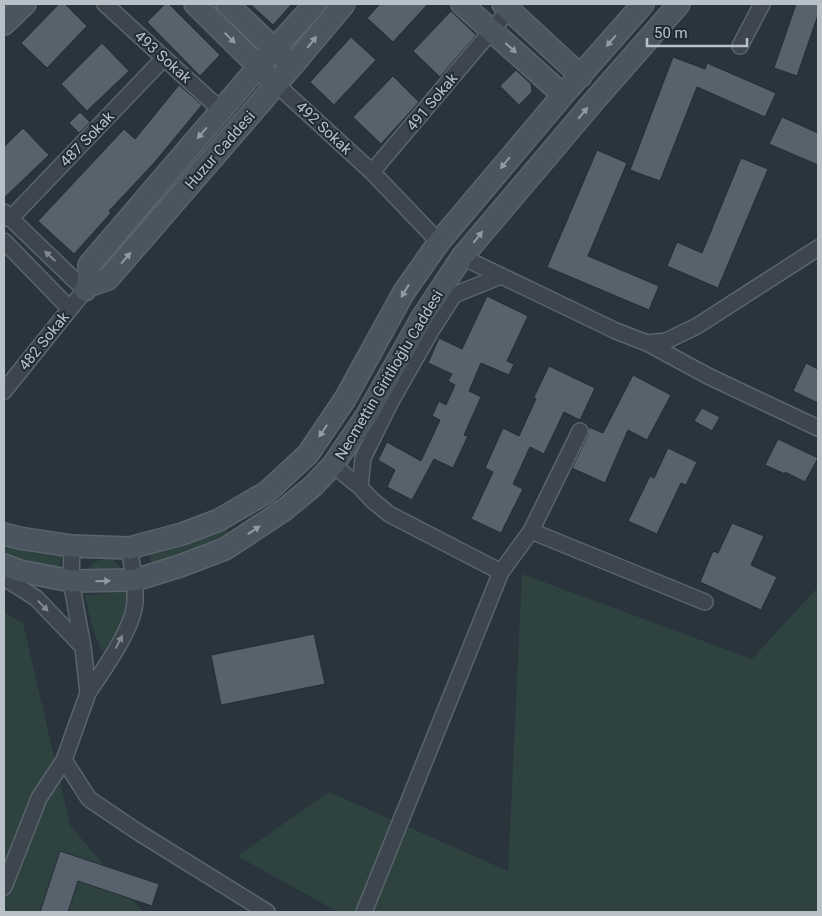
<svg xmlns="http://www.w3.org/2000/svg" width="822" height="916" font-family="Roboto,sans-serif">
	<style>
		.green { fill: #2e4240 }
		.building { fill: #57626d; stroke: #232d35 }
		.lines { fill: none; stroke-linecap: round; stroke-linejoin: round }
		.street-casing { stroke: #5a646b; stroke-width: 18 }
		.secondary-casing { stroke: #5a646b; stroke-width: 24 }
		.street { stroke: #3d464e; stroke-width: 15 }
		.secondary { stroke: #4b5560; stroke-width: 21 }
		.oneway { fill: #929ba4 }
		.oneway2 { fill: #818a91 }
		.labels { text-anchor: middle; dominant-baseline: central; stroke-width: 4; stroke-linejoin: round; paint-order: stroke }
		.street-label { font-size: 15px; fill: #b9c1c8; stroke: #212b33 }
	</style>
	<rect width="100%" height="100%" fill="#29343d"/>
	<path class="green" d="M226,527L231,538L152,566L149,552Z
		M4,546L62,556L59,571L4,556Z
		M108,558C116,561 120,564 122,573H87L94,562Z
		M522,574L752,659L818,587V912H338L237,856L329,792L508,871Z
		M127,592C125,618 117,633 102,653L91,623L85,595Z
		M4,612L23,623L70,825L143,912H4Z"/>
	<path class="building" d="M59,4H65L87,26L47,68L21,43Z
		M165,4H169L220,55L200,76L147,22Z
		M250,4H292L273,25Z
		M380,4H428L393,42L367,18Z
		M796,4H818V15L797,76L774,68Z
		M451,11L476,35L440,77L413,51Z
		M351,37L376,60L334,105L310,82Z
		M102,43L129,71L87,111L61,84Z
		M673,57L705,69L707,63L776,93L765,117L697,87L660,181L630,170Z
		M516,70L531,84L532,92L519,105L500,86Z
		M393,76L419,102L381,144L353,117Z
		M179,85L202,105L154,163L109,211L111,213L74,254L38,221L124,129L135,139Z
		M80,112L90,122L79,133L69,123Z
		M782,117L818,133V165L769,144Z
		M23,128L49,155L4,198V147Z
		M597,150L627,163L588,256L659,286L649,310L547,267Z
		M741,158L768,169L718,288L667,266L677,242L702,253Z
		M487,296L528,316L507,361L514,364L509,375L481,363L469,391L481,397L464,435L468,436L453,468L434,459L412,500L387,487L395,470L378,460L387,442L421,461L440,420L432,416L439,401L446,405L455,385L448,381L452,374L428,363L439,338L462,349Z
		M806,363L818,369V403L793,391Z
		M549,366L595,388L580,420L564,412L544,454L530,447L513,484L523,489L501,533L471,519L493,472L485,468L503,428L519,436L536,399L534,397Z
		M633,375L671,395L647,440L628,430L605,483L572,468L588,435L589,427L603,433Z
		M702,408L720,417L712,431L694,421Z
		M778,439L818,458L805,482L785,472V474L765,465Z
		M668,448L697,462L686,485L681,483L657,534L628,521L650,476L654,478Z
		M732,523L764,536L751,565L777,577L761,610L700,582L713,551L718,553Z
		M314,634L325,684L221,705L211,655Z
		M60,851L159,884L152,906L78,881L68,912H40Z"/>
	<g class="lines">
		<g class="street-casing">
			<path id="street" d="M105,4L221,110
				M740,46L762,4
				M276,84L372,172L439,242
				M372,172L514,4
				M4,212L85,290L4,391
				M10,219L164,58
				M4,241L70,309
				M462,257L616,331L647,343L666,341L697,326L818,248
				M647,343L708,376L818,428
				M333,465L360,487L372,500L389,514L501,572L364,912
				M360,487L363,458L390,403L431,331L454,295L501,276
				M531,531L580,431
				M72,546L71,581L83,647
				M501,572L531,531L705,602
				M4,578L36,598L83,647L88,693C103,670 134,628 135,601C136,583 132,565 129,548
				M88,693L64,760L89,799L138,832L267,912
				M4,887L39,798L64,760"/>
		</g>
		<g class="secondary-casing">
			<path id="secondary" d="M195,4L268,76
				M227,4L285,59
				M462,4L563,95
				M503,4L581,76
				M4,24L25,4
				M88,286L89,265L259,66L315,4
				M85,290L88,286L108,279L293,65L344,4
				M4,534L19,538L72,546L129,548L182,534L219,520L267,492L308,454L345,399L404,292L439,242L563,95L643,4
				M4,565L20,571L71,581L135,580L180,566L225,549L284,510L313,486L333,465L367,415L423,316L462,257L594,101L679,4"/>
		</g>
		<use href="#street" class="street"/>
		<use href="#secondary" class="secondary"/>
	</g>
	<defs><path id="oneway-solid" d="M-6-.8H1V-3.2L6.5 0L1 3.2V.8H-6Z" transform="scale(1.25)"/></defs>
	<g class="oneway">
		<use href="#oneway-solid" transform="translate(230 38) rotate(44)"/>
		<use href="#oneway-solid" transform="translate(611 41) rotate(131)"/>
		<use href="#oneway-solid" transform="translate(312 42) rotate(-51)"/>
		<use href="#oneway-solid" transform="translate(511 48) rotate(42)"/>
		<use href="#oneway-solid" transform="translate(583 113) rotate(-50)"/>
		<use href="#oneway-solid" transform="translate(202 133) rotate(131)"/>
		<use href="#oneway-solid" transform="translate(505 163) rotate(130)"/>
		<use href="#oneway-solid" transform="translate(478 237) rotate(-52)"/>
		<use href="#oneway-solid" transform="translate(126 258) rotate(-49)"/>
		<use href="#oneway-solid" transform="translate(405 291) rotate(122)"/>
		<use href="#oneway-solid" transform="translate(323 431) rotate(124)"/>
		<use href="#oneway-solid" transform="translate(254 530) rotate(-33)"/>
		<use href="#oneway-solid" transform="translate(103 581) rotate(-1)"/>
	</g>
	<g class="oneway2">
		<use href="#oneway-solid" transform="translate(50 256) rotate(-137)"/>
		<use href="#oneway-solid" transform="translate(43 606) rotate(46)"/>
		<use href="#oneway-solid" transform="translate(119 642) rotate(-62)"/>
	</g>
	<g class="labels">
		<g class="street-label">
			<text transform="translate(163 57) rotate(42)">493 Sokak</text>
			<text transform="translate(432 102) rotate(-50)">491 Sokak</text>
			<text transform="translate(324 128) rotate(43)">492 Sokak</text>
			<text transform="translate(87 139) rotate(-46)">487 Sokak</text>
			<text transform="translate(220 150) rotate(-49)">Huzur Caddesi</text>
			<text transform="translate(44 341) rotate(-51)">482 Sokak</text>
			<text transform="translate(389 375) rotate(-59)">Necmettin Giritlioğlu Caddesi</text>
		</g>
	</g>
	<rect width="822" height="916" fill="none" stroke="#b9c1c8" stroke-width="10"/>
	<path d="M647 38v8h100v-8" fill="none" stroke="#b9c1c8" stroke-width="2.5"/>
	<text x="654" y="38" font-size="15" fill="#b9c1c8" stroke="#212b33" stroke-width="4" paint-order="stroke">50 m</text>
</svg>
